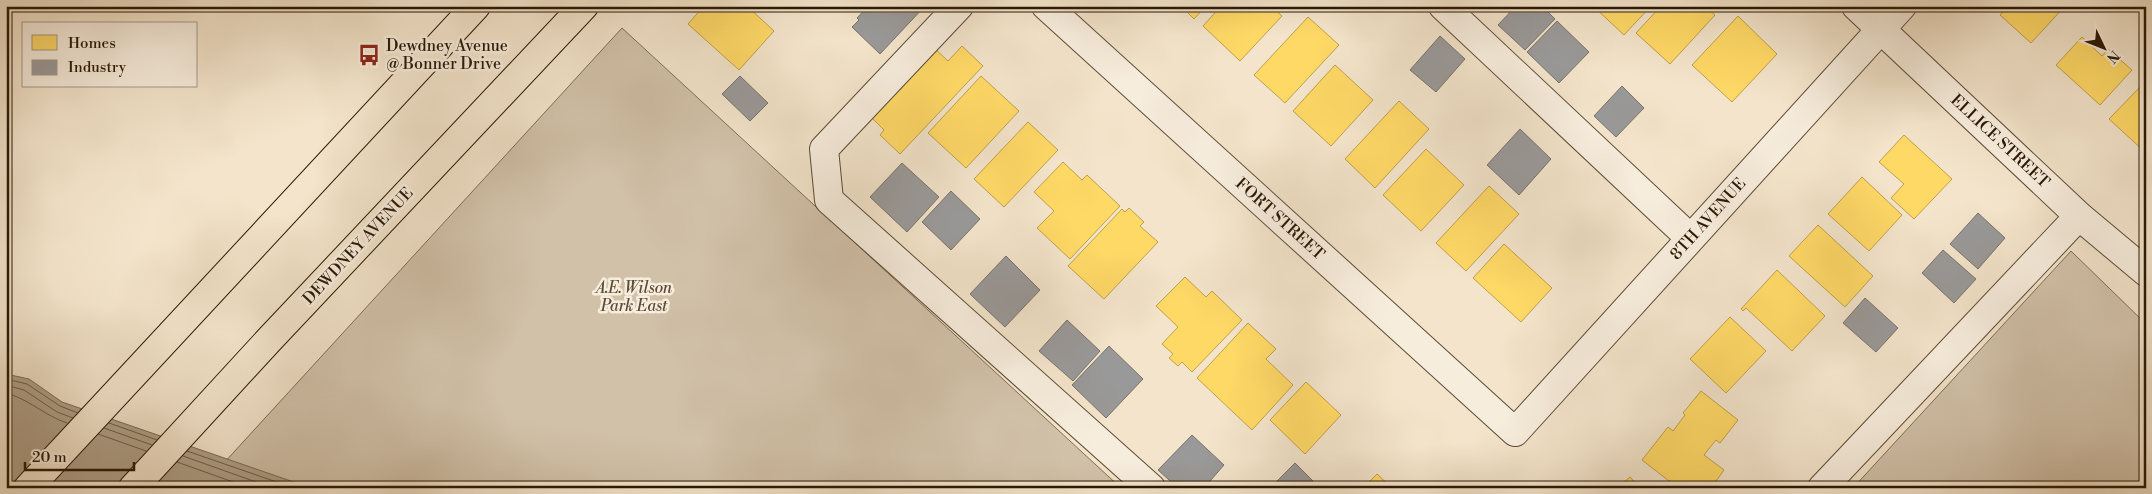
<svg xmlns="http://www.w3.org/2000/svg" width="2152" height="494" font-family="'Libre Bodoni',serif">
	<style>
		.green { fill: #d1c1a9; stroke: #7e6d57 }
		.water { fill: #af9f88; stroke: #7a6954 }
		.homes { fill: #ffd966; stroke: #bf9f49 }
		.industry { fill: #999; stroke: #78736d }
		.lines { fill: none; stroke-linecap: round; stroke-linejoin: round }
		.shore { stroke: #6c5c46; stroke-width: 1 }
		.minor-casing { stroke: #5c4c36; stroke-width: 30 }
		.major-casing { stroke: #2a1905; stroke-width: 30 }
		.minor { stroke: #f7eddd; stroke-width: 28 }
		.major { stroke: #f3e4cb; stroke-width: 28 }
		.labels { text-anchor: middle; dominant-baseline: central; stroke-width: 5; stroke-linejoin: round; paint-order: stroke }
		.poi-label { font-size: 16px; fill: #2a1905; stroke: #f7eddd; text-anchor: start }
		.street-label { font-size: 16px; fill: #2a1905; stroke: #f7eddd }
		.park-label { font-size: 16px; font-style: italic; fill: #5c4b36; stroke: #f7eddd }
	</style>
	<rect width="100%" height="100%" fill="#f3e4cb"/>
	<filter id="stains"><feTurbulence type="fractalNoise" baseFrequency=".004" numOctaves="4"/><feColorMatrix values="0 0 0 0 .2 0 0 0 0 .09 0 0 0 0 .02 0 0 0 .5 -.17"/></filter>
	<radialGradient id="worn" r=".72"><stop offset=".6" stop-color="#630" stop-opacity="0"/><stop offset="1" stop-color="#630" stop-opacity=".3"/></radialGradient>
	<path class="green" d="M622,28L1121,488H201Z
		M2071,251L2146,324V488H1853Z"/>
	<path class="water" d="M6,374L29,379L62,402L311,488H6Z"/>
	<path class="homes" d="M704,6H747L774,31L739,70L688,24Z
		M1181,6H1206L1194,19Z
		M1221,6H1271L1282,16L1240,61L1203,26Z
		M1593,6H1651L1624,35Z
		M1661,6H1705L1715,15L1670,64L1636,33Z
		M2008,6H2065L2031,43L2000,15Z
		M1738,16L1777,54L1732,102L1692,65Z
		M1308,17L1339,45L1285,103L1254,75Z
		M2082,37L2102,56L2108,49L2132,70L2100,105L2056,65Z
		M932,46L948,61L962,46L983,66L900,154L880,135L884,130L868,114Z
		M1335,65L1373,100L1331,146L1293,111Z
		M981,76L1019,111L966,168L928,133Z
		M2143,84L2146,85V153L2109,119Z
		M1399,101L1429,129L1375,188L1345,159Z
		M1028,122L1058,150L1004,207L974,179Z
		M1904,135L1952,179L1914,219L1891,198L1904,184L1879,162Z
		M1426,149L1464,185L1421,231L1383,195Z
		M1063,162L1082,180L1087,175L1120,206L1070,259L1037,228L1054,211L1034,192Z
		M1862,177L1902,215L1869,251L1828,214Z
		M1489,186L1519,214L1466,271L1436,243Z
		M1129,208L1144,222L1140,226L1158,242L1104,299L1068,266L1122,209L1125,212Z
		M1818,225L1873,276L1845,307L1789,256Z
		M1504,244L1552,288L1521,322L1473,278Z
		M1777,270L1825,316L1792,351L1746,308L1743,311L1741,309Z
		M1185,277L1206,297L1212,291L1242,320L1192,372L1182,362L1178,366L1169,358L1173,354L1162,344L1178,327L1156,306Z
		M1730,317L1766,351L1726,393L1690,359Z
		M1248,323L1276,349L1266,359L1293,385L1252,430L1197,378Z
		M1306,382L1341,415L1305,454L1270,420Z
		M1701,391L1738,420L1720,443L1716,440L1704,455L1724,470L1711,488H1678L1642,460L1668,427L1673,431L1685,415L1683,413Z
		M1377,474L1392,488H1363Z
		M1630,477L1640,488H1617Z"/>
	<path class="industry" d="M868,6H925L880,54L852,27L859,20L857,18Z
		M1516,6H1542L1555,19L1525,50L1498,25Z
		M1557,21L1589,52L1559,83L1527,52Z
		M1440,36L1465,59L1436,92L1410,70Z
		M740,76L768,103L750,121L722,94Z
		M1622,86L1644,108L1616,137L1594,116Z
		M1520,129L1551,159L1519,195L1487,165Z
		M902,163L939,197L907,232L870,197Z
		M951,191L980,219L951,250L922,222Z
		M1978,213L2005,238L1978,269L1950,244Z
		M1943,250L1976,279L1954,303L1922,273Z
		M1006,256L1040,290L1005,327L970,294Z
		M1865,298L1898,328L1876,352L1843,323Z
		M1067,320L1100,351L1073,381L1039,351Z
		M1109,346L1143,379L1106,418L1072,385Z
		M1192,435L1224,465L1204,488H1178L1158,470Z
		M1295,463L1313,481L1307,488H1270Z"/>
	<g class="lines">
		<path class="shore" d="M6,379L27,384L60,406L78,413
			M6,385L24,390L57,412L73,418
			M6,393C29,399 45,416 67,423
			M109,423L157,440
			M104,428L152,445
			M98,434L146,451
			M187,451L294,488
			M183,456L273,488
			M177,462L250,488"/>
		<g class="minor-casing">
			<path id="minor" d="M959,6L824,149L829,200L1151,488
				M1046,6L1515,432L1902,6
				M1443,6L1690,238
				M1856,6L2079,216L2146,272
				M1822,488L2079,216"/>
		</g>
		<g class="major-casing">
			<path id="major" d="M28,488L476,6
				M133,488L268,341L584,6"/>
		</g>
		<use href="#minor" class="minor"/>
		<use href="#major" class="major"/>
	</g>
	<defs>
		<g id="bus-bare" transform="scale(1.725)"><path d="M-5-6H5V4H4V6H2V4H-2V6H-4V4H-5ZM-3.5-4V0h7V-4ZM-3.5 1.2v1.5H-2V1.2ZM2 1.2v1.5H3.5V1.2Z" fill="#8f2418" stroke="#f7eddd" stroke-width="2.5" paint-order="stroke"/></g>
	</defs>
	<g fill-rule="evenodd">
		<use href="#bus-bare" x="369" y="55"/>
	</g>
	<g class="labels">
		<g class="poi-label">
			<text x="386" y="46">Dewdney Avenue<tspan x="386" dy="18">@ Bonner Drive</tspan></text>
		</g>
		<g class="street-label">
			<text transform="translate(2000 141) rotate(43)">ELLICE STREET</text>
			<text transform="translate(1280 219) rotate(42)">FORT STREET</text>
			<text transform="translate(1708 219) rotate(-48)">8TH AVENUE</text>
			<text transform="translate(358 246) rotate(-47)">DEWDNEY AVENUE</text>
		</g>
		<g class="park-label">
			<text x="634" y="288">A.E. Wilson<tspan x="634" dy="18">Park East</tspan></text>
		</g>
	</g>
	<rect width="2152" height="494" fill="none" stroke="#f3e4cb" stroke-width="25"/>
	<rect x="8" y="8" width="2137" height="479" fill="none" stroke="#2a1905" stroke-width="2.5"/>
	<rect x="12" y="12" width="2127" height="469" fill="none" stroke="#2a1905"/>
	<rect x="22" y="22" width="175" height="65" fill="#f7eddd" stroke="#a59887"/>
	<rect x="32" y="35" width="25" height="15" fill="#ffd966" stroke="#a59887"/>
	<text x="68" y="48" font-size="15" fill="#2a1905">Homes</text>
	<rect x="32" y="60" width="25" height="15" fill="#999999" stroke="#a59887"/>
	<text x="68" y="72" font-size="15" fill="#2a1905">Industry</text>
	<g transform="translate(2104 48) rotate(133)" stroke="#f7eddd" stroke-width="4" paint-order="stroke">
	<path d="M0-4L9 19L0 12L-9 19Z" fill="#2a1905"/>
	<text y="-8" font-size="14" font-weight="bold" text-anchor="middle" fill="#2a1905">N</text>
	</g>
	<path d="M25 462v8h109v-8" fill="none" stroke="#2a1905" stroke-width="2.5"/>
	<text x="32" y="462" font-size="15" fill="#2a1905" stroke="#f7eddd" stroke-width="4" paint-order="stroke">20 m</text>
	<rect width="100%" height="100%" filter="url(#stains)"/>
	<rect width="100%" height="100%" fill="url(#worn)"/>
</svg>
